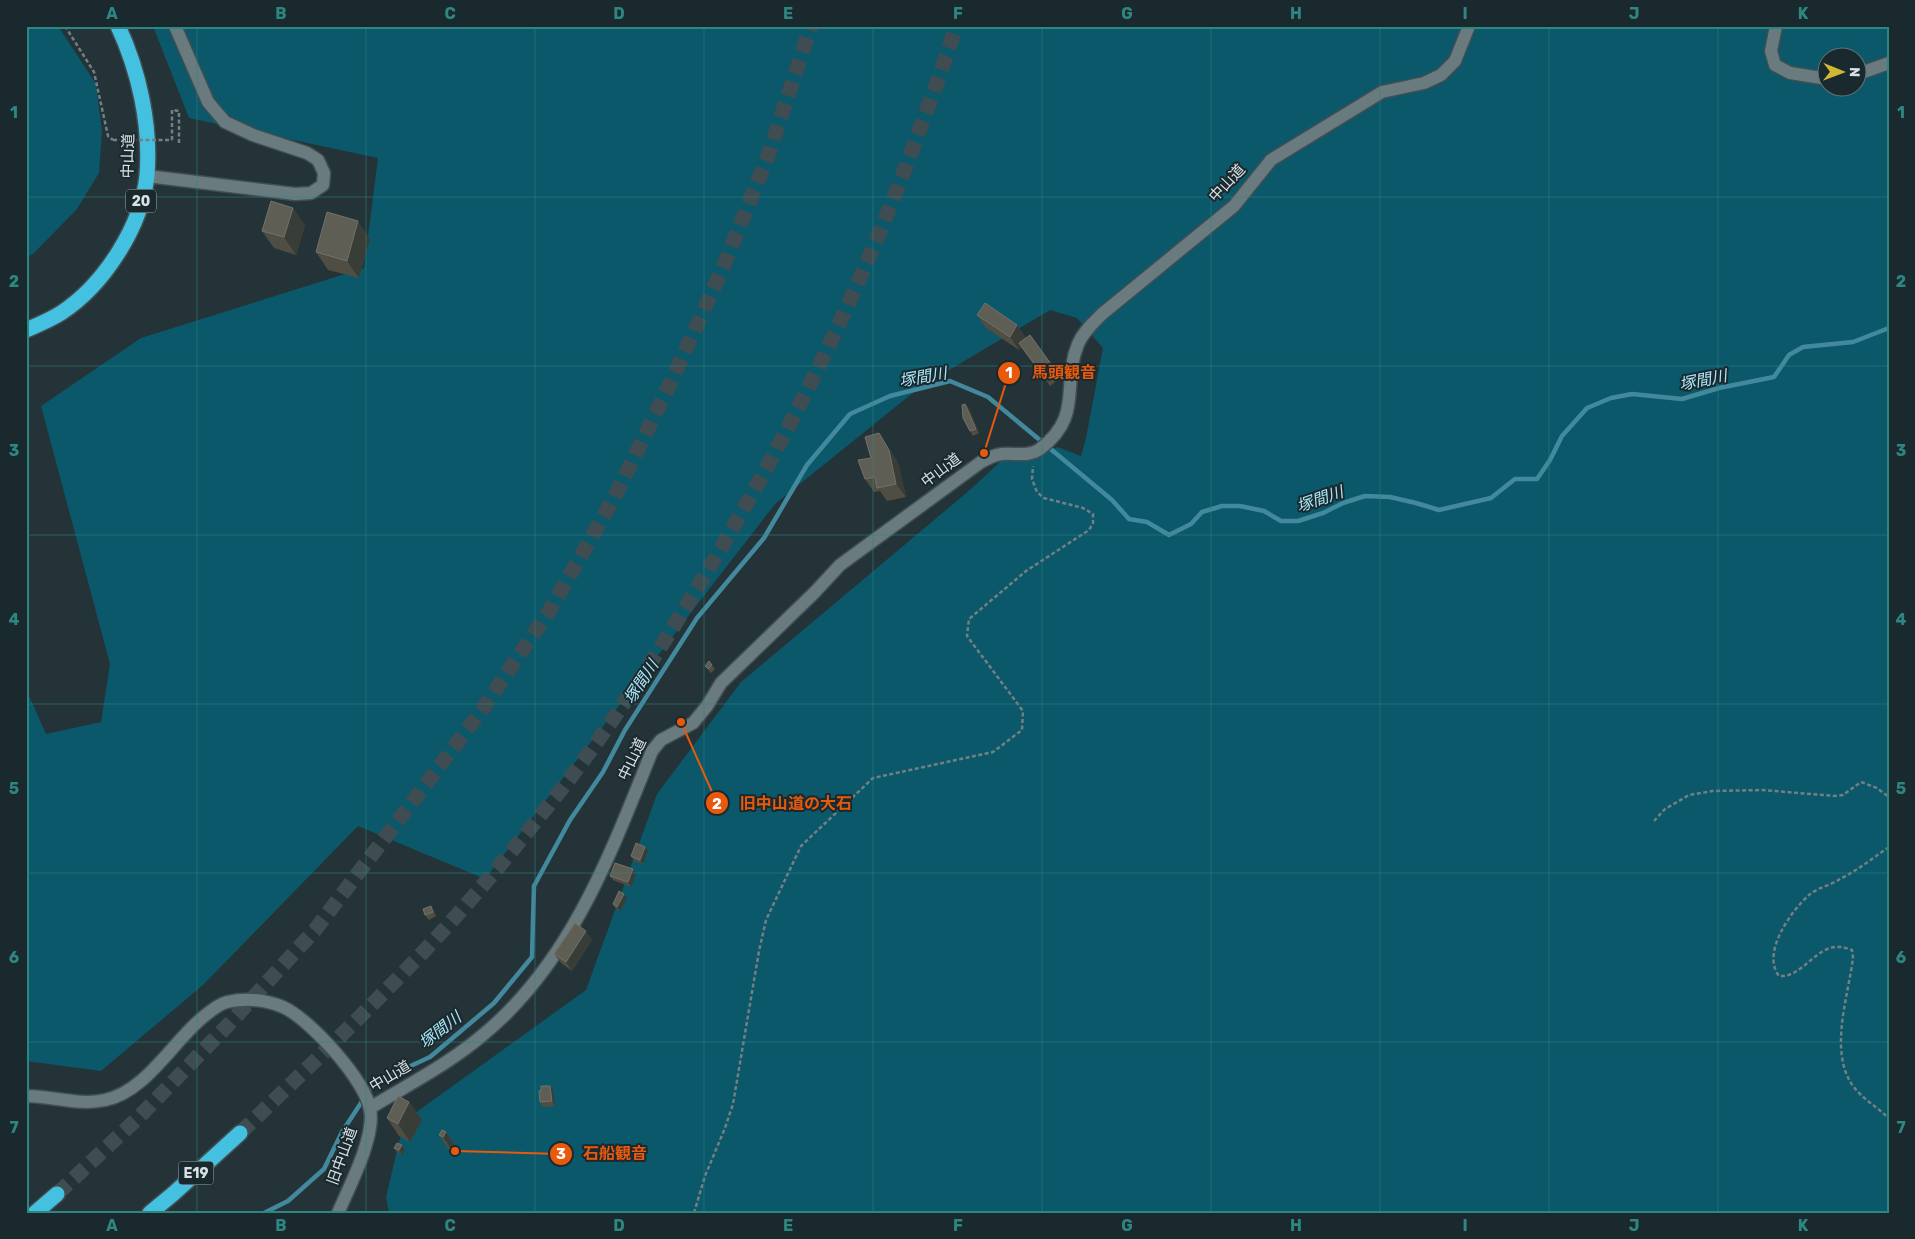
<svg xmlns="http://www.w3.org/2000/svg" width="1915" height="1239" font-family="Rubik,'Noto Sans JP',sans-serif">
	<style>
		.green { fill: #0a586a; fill-rule: evenodd }
		.lines { fill: none; stroke-linecap: round; stroke-linejoin: round }
		.stream { stroke: #43899d; stroke-width: 4.5 }
		.highway-tunnel { stroke: #3f4d52; stroke-width: 15; stroke-dasharray: 15 8; stroke-linecap: butt }
		.minor-casing { stroke: #414e52; stroke-width: 15 }
		.highway-casing { stroke: #414e52; stroke-width: 18 }
		.path { stroke: #737f83; stroke-width: 2.5; stroke-dasharray: 4 2.5; stroke-linecap: butt }
		.minor { stroke: #6a7b80; stroke-width: 12 }
		.highway { stroke: #44c1e1; stroke-width: 15 }
		.path-bridge { stroke: #737f83; stroke-width: 2.5; stroke-dasharray: 4 2.5; stroke-linecap: butt }
		.wall { fill: #504e42 }
		.shaded-wall { fill: #383d37 }
		.building { fill: #5f5e54; stroke: #72726a }
		.grid { fill: none; stroke: #2d8680; stroke-width: 1; stroke-opacity: 0.55 }
		.labels { text-anchor: middle; dominant-baseline: central; stroke-width: 4; stroke-linejoin: round; paint-order: stroke }
		.shield { fill: #1a292e; stroke: #9faaad; stroke-width: 1 }
		.shield-label { font-size: 14px; font-weight: bold; fill: #d8e1e4 }
		.street-label { font-size: 15px; fill: #d8e1e4; stroke: #1a292e }
		.water-label { font-size: 16px; font-style: italic; fill: #abe6f7; stroke: #1a292e }
		.leader { fill: none; stroke: #e8590c; stroke-width: 2 }
		.callout-dot { fill: #e8590c; stroke: #1a292e; stroke-width: 2 }
		.mark-label { font-size: 15px; text-anchor: middle; font-weight: bold; fill: #fff }
		.callout-label { font-size: 16px; text-anchor: middle; font-weight: bold; fill: #e8590c; stroke: #1a292e; stroke-width: 4; stroke-linejoin: round; paint-order: stroke }
		.neatline { fill: none; stroke: #2d8680; stroke-width: 2 }
		.grid-label { font-size: 16px; text-anchor: middle; font-weight: bold; fill: #2d8680 }
	</style>
	<rect width="100%" height="100%" fill="#243338"/>
	<path class="green" d="M26,26H58L96,84L102,131L99,173L77,209L33,254L26,257Z
		M153,26H1889V1213H389L386,1197L404,1121L586,990L657,794L741,682L971,489L1003,459H1030L1057,447L1081,456L1086,438L1103,348L1077,318L1050,310L919,388L775,504L485,879L358,826L203,985L101,1071L26,1061V689L46,734L101,722L110,664L41,406L141,338L364,268L378,158L189,118ZM1828,58H1858V88H1828Z"/>
	<g class="lines">
		<path class="stream" d="M264,1213L288,1201L324,1169L342,1132L374,1083L430,1057L455,1036L494,1003L532,957L534,886L570,820L603,772L625,730L697,618L764,538L807,465L850,414L890,396L950,381L988,397L1112,500L1129,519L1147,522L1169,535L1191,524L1202,512L1222,506H1240L1264,511L1281,521H1298L1323,513L1343,503L1365,496L1390,497L1416,503L1439,510L1491,498L1515,479H1537L1550,460L1562,436L1587,408L1611,398L1632,394L1682,399L1719,388L1774,377L1789,355L1803,347L1853,342L1889,328"/>
		<path class="highway-tunnel" d="M240,1133C295,1080 350,1028 403,973C454,921 502,864 548,806C604,737 653,661 699,585C790,435 866,280 925,115C936,85 947,56 956,26
			M57,1194L138,1118L229,1024L315,930L482,710L551,608L614,498L672,380L724,265L768,156L811,26"/>
		<g class="minor-casing">
			<path id="minor" d="M1776,26L1771,51L1775,65L1790,73L1828,79
				M1858,74L1889,63
				M147,176L295,194L311,193L323,185L324,173L318,160L307,153L253,135L225,122L208,102L175,26
				M26,1096C53,1096 79,1106 105,1100C145,1092 172,1043 202,1018C209,1012 219,1004 227,1002C246,998 266,1000 283,1007C310,1019 365,1080 370,1109C376,1136 349,1187 338,1213
				M370,1108C409,1084 449,1064 484,1034C571,962 611,853 652,751L661,740L693,723L707,706L721,683L815,592L840,565L981,462C988,458 994,455 1002,454C1015,453 1029,457 1040,449C1084,415 1061,386 1078,344C1083,332 1093,323 1102,314L1234,206L1271,160L1382,92L1424,83L1441,75L1455,61L1469,26"/>
		</g>
		<g class="highway-casing">
			<path id="highway" d="M26,330C38,325 50,320 61,313C104,285 142,226 147,175C151,125 139,71 118,26
				M35,1213L57,1194
				M150,1213L173,1194L240,1133"/>
		</g>
		<path class="path" d="M65,26L94,72L108,136L113,140
			M172,140V110L179,111V144
			M1654,821L1665,809L1689,795L1713,791L1762,790L1835,796L1843,795L1861,782L1877,788L1889,797
			M1889,847C1873,858 1858,870 1840,879C1831,885 1817,888 1809,895C1791,911 1761,953 1779,976C1803,978 1815,945 1840,947C1844,947 1848,949 1852,950L1853,958C1848,999 1825,1061 1860,1094C1869,1103 1880,1109 1889,1119
			M694,1213L705,1176L725,1128L733,1104L759,951L766,920L801,846L873,778L993,752L1022,730L1023,711L967,636L969,619L1026,571L1089,530L1093,523V514L1083,508L1044,498L1037,492L1032,479L1033,466"/>
		<use href="#minor" class="minor"/>
		<use href="#highway" class="highway"/>
		<path class="path-bridge" d="M113,140H172"/>
	</g>
	<path class="wall" d="M293,208L305,226L296,255L274,248L262,231Z
		M370,239L359,278L328,270L316,252Z
		M977,315L1017,325L1026,338L1051,364L1061,377L1050,386L1021,347L1019,350L986,328Z
		M965,404L969,408L979,433L973,436L970,431Z
		M888,447L898,463L906,497L887,501L880,491L874,492L865,479L871,458Z
		M712,665L715,669L711,673L705,666Z
		M645,847L648,851L643,864L634,861L631,856Z
		M633,869L636,874L631,887L613,880L610,876Z
		M627,898L620,911L616,909L613,904Z
		M434,911L436,916L429,920L425,915Z
		M592,940L572,971L561,963L554,954Z
		M553,1090L555,1106L543,1107L540,1102Z
		M409,1102L422,1120L410,1142L399,1136L387,1118Z
		M446,1132L458,1150L455,1155L451,1153L439,1135Z
		M402,1145L405,1150L402,1155L397,1152L394,1148Z"/>
	<path class="shaded-wall" d="M293,208L305,226L296,255L284,237Z
		M358,221L370,239L359,278L347,261Z
		M1017,325L1027,339L1019,350L1010,337Z
		M965,404L969,408L979,433L976,429Z
		M879,433L898,463L906,497L896,484Z
		M645,847L648,851L643,864L640,860Z
		M633,869L636,874L631,887L628,882Z
		M624,894L627,898L620,911L617,907Z
		M586,931L592,940L572,971L566,962Z
		M550,1086L553,1090L555,1106L552,1101Z
		M409,1102L422,1120L410,1142L398,1124Z
		M446,1132L458,1150L455,1155L443,1137Z
		M402,1145L405,1150L402,1155L399,1150Z"/>
	<path class="building" d="M271,201L293,208L284,237L262,231Z
		M327,212L358,221L347,261L316,252Z
		M985,303L1017,325L1010,337L977,315Z
		M1030,335L1051,364L1040,372L1019,343Z
		M965,404L976,429L970,431L963,418L962,405Z
		M879,433L889,450L896,484L877,488L875,477L865,479L858,460L871,458L865,437Z
		M709,661L712,665L708,669L705,666Z
		M636,843L645,847L640,860L631,856Z
		M615,863L633,869L628,882L610,876Z
		M619,891L624,894L617,907L613,904Z
		M431,906L433,912L425,915L423,909Z
		M575,923L586,931L566,962L554,954Z
		M541,1086H550L552,1101L540,1102L539,1091H541Z
		M398,1096L409,1102L398,1124L387,1118Z
		M442,1130L446,1132L443,1137L439,1135Z
		M397,1143L402,1145L399,1150L394,1148Z"/>
	<path class="grid" d="M197,26V1213M366,26V1213M535,26V1213M704,26V1213M873,26V1213M1042,26V1213M1211,26V1213M1380,26V1213M1549,26V1213M1718,26V1213M26,197H1889M26,366H1889M26,535H1889M26,704H1889M26,873H1889M26,1042H1889"/>
	<g class="labels">
		<g class="shield">
			<rect x="126" y="189.5" width="30" height="23" rx="4"/>
			<rect x="178.5" y="1161.5" width="35" height="23" rx="4"/>
		</g>
		<g class="shield-label">
			<text x="141" y="201">20</text>
			<text x="196" y="1173">E19</text>
		</g>
		<g class="street-label">
			<text transform="translate(128 156) rotate(-89)">中山道</text>
			<text transform="translate(1227 183) rotate(-47)">中山道</text>
			<text transform="translate(941 470) rotate(-37)">中山道</text>
			<text transform="translate(632 759) rotate(-64)">中山道</text>
			<text transform="translate(390 1076) rotate(-31)">中山道</text>
			<text transform="translate(342 1156) rotate(-70)">旧中山道</text>
		</g>
		<g class="water-label">
			<text transform="translate(923 377) rotate(-10)">塚間川</text>
			<text transform="translate(1703 380) rotate(-11)">塚間川</text>
			<text transform="translate(1320 499) rotate(-19)">塚間川</text>
			<text transform="translate(641 682) rotate(-57)">塚間川</text>
			<text transform="translate(440 1030) rotate(-38)">塚間川</text>
		</g>
	</g>
	<path class="leader" d="M984 453L1009 373M681 722L717 803M455 1151L561 1154"/>
	<g class="callout-dot">
		<circle cx="984" cy="453" r="5"/>
		<circle cx="681" cy="722" r="5"/>
		<circle cx="455" cy="1151" r="5"/>
		<circle cx="1009" cy="373" r="12"/>
		<circle cx="717" cy="803" r="12"/>
		<circle cx="561" cy="1154" r="12"/>
	</g>
	<g class="mark-label">
		<text x="1009" y="378">1</text>
		<text x="717" y="809">2</text>
		<text x="561" y="1159">3</text>
	</g>
	<g class="callout-label">
		<text x="1064" y="378">馬頭観音</text>
		<text x="796" y="809">旧中山道の大石</text>
		<text x="615" y="1159">石船観音</text>
	</g>
	<rect width="1915" height="1239" fill="none" stroke="#1a292e" stroke-width="55"/>
	<g transform="translate(1842 72) rotate(91)"><circle r="24" fill="#1a292e" stroke="#667377"/>
	<path d="M0-4L9 19L0 12L-9 19Z" fill="#d2b635"/>
	<text y="-8" font-size="14" font-weight="bold" text-anchor="middle" fill="#d8e1e4">N</text>
	</g>
	<rect x="28" y="28" width="1860" height="1184" class="neatline"/>
	<g class="grid-label">
		<text x="112" y="19">A</text>
		<text x="281" y="19">B</text>
		<text x="450" y="19">C</text>
		<text x="619" y="19">D</text>
		<text x="788" y="19">E</text>
		<text x="958" y="19">F</text>
		<text x="1127" y="19">G</text>
		<text x="1296" y="19">H</text>
		<text x="1465" y="19">I</text>
		<text x="1634" y="19">J</text>
		<text x="1803" y="19">K</text>
		<text x="14" y="118">1</text>
		<text x="1901" y="118">1</text>
		<text x="14" y="287">2</text>
		<text x="1901" y="287">2</text>
		<text x="14" y="456">3</text>
		<text x="1901" y="456">3</text>
		<text x="14" y="625">4</text>
		<text x="1901" y="625">4</text>
		<text x="14" y="794">5</text>
		<text x="1901" y="794">5</text>
		<text x="14" y="963">6</text>
		<text x="1901" y="963">6</text>
		<text x="14" y="1133">7</text>
		<text x="1901" y="1133">7</text>
		<text x="112" y="1231">A</text>
		<text x="281" y="1231">B</text>
		<text x="450" y="1231">C</text>
		<text x="619" y="1231">D</text>
		<text x="788" y="1231">E</text>
		<text x="958" y="1231">F</text>
		<text x="1127" y="1231">G</text>
		<text x="1296" y="1231">H</text>
		<text x="1465" y="1231">I</text>
		<text x="1634" y="1231">J</text>
		<text x="1803" y="1231">K</text>
	</g>
</svg>
